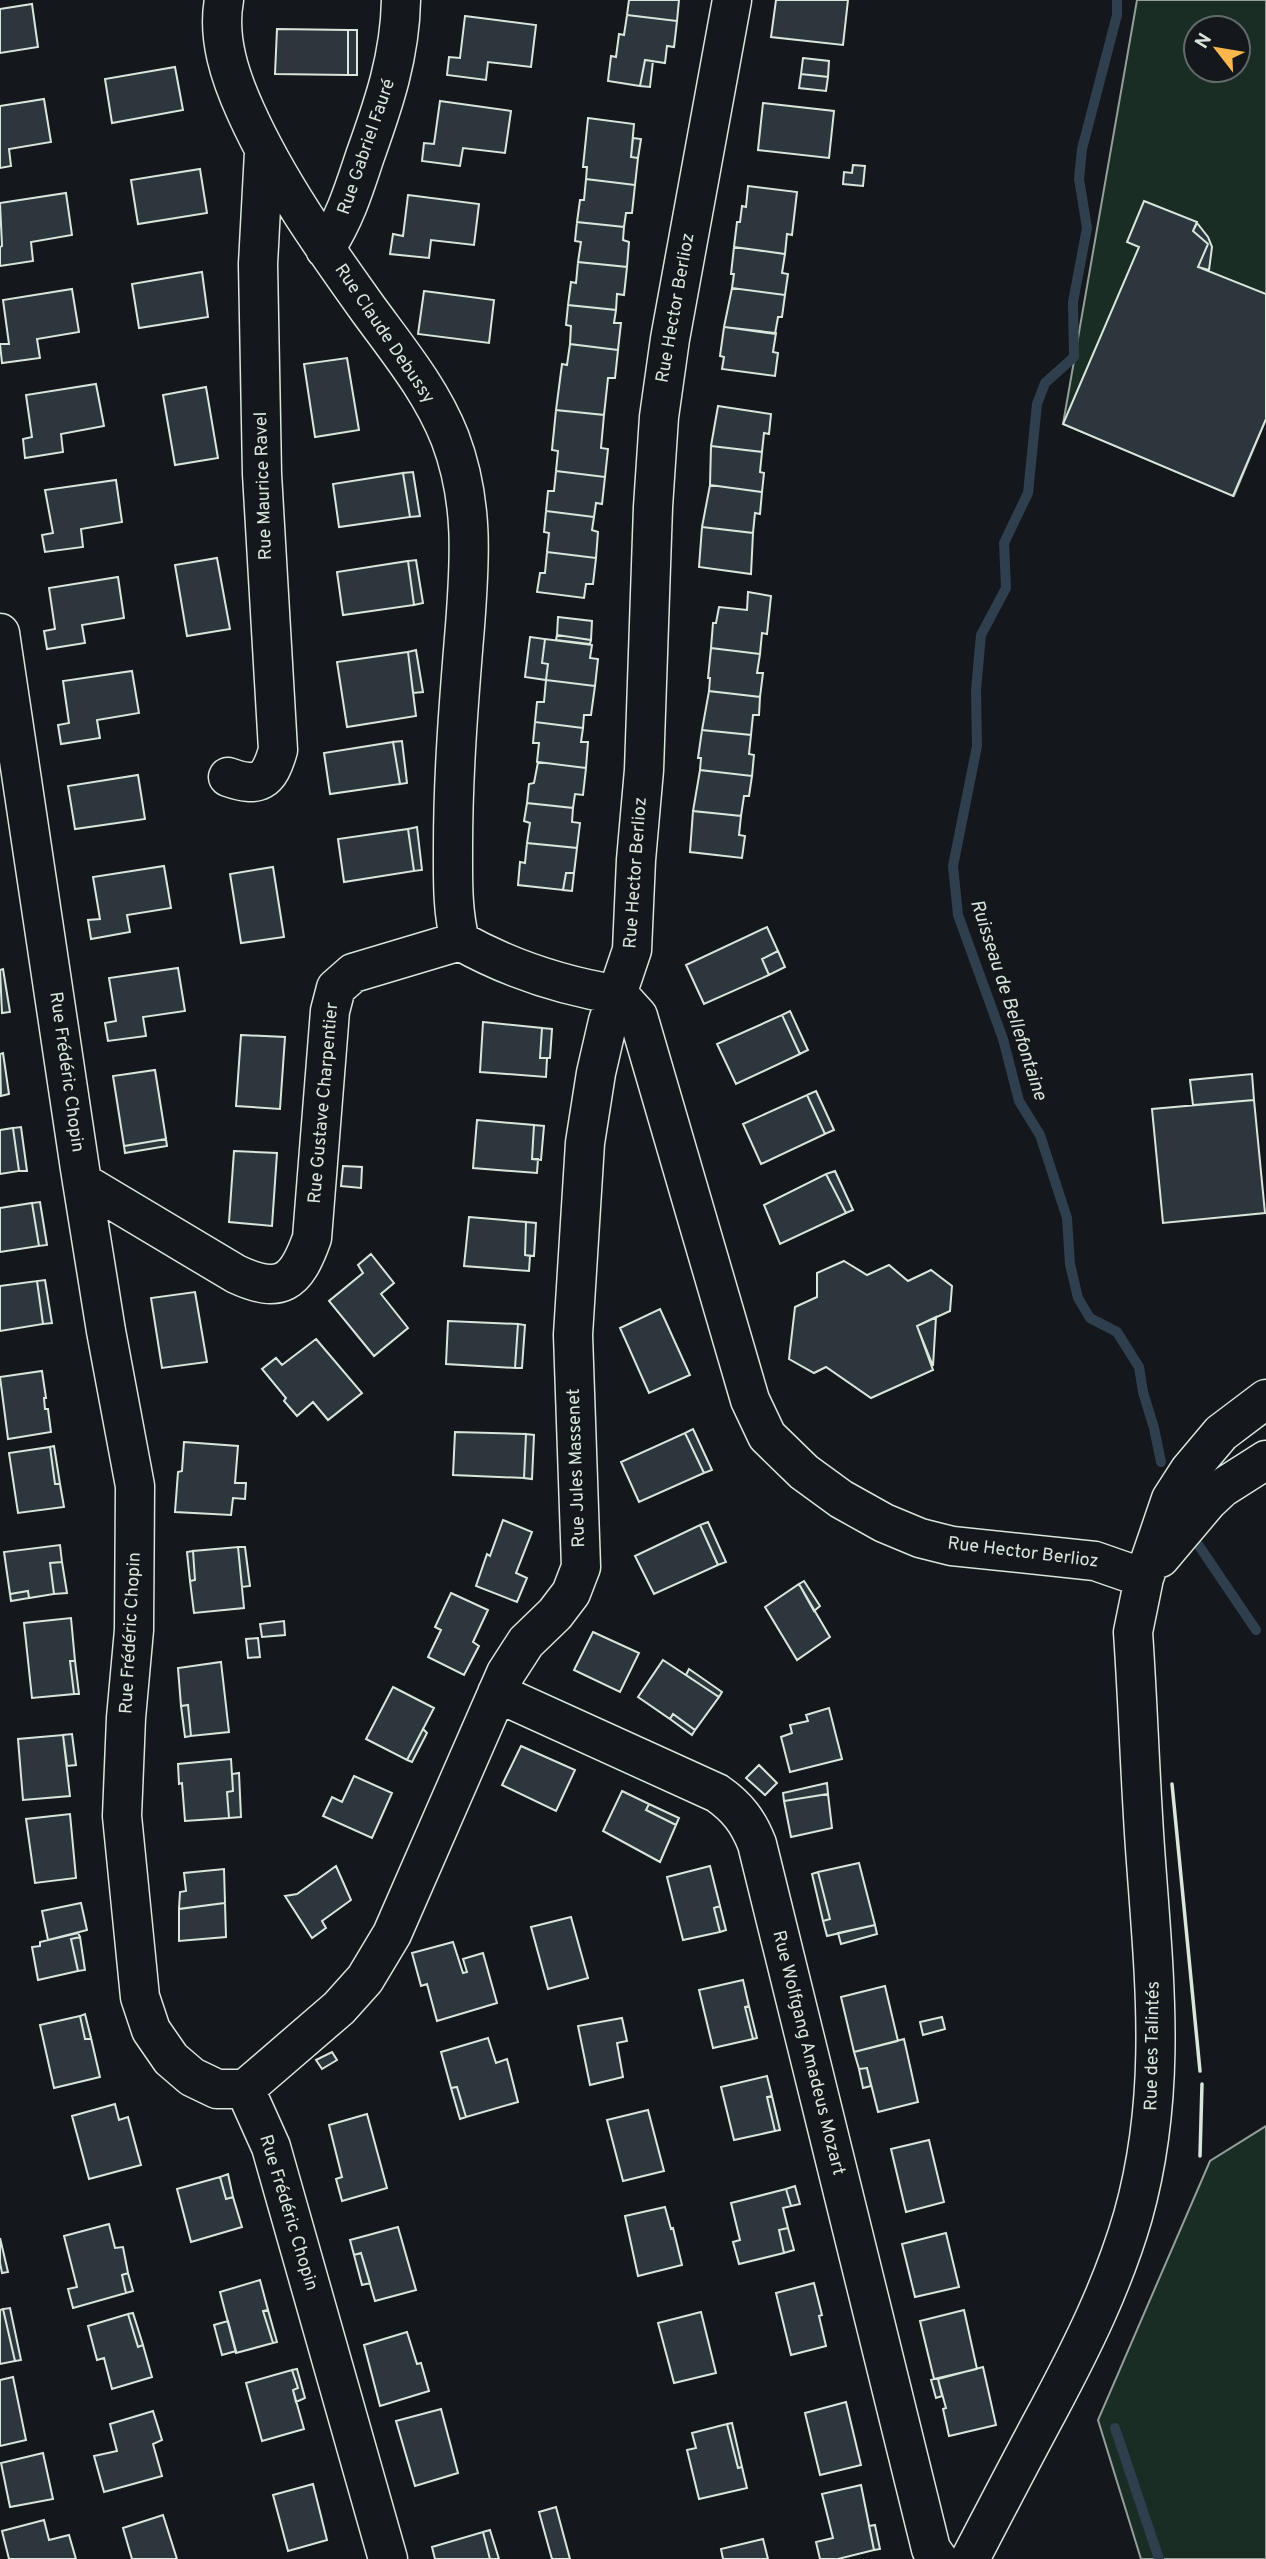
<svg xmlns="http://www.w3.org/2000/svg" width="1266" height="2559" font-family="Overpass,sans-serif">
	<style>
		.green { fill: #1a2d24; stroke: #939e99; stroke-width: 2; fill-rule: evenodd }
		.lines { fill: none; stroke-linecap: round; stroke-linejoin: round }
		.stream { stroke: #2f3f4d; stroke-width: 10 }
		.building { fill: #2c363c; stroke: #d8e6dc; stroke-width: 2 }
		.minor-casing { stroke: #d8e6dc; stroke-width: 41 }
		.minor { stroke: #14181c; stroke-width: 38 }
		.wall { stroke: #d8e6dc; stroke-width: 3.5 }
		.labels { text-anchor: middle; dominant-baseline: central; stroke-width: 5; stroke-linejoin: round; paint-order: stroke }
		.street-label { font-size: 18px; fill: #d8e6dc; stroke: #14181c }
		.water-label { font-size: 19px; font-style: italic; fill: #d8e6dc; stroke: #14181c }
	</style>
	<rect width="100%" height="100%" fill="#14181c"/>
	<path class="green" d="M1137,0H1266V419L1234,496L1063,424ZM1196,28H1238V70H1196Z
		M1266,2126V2559H1141L1098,2420L1210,2161Z"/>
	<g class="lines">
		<path class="stream" d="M1117,0V15L1082,149L1079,179L1087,228L1073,302L1074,357L1045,383L1037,404L1028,493L1004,543L1006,588L981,635L976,690L977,746L953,866L958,915L1003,1039L1019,1101L1040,1135L1067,1218L1070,1264L1078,1298L1090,1318L1117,1332L1139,1367L1143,1392L1154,1428L1161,1462
			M1191,1534L1256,1630
			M1115,2428L1159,2559"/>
	</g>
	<path class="building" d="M629,0H679L677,21L627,15Z
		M776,0H848L843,45L771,37Z
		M32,4L38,47L0,53V9Z
		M627,15L677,21L674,47L667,46L665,63L645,60L640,86L608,81L611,56L616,57L619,34L624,35Z
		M465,16L536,25L531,67L488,62L486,80L447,75L449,57L460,58Z
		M277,29L348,30V75L275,74Z
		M348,30H357V75H348Z
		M803,58L829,61L828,77L801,74Z
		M645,60L653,61L650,87L640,86Z
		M175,67L183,110L112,123L105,79Z
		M801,74L828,77L826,91L799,88Z
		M44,99L51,142L9,149L11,166L0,168V106Z
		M440,101L511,111L505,153L463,148L460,166L422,161L424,143L434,144Z
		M763,103L834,111L829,158L758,150Z
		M588,118L634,124L631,157L638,158L635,185L586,179L587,167H583Z
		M633,138L641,139L638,158L631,157Z
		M853,165L865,166L863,186L843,184L844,172L852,173Z
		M200,169L207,213L138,224L131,180Z
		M586,179L635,185L632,213H626L624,227L577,222L580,200H584Z
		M748,186L797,192L792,235L787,234L785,254L734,247L737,222H740L742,206L746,207Z
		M66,193L72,235L31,242L33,261L0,266V247L2,246L0,203Z
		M408,195L479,204L474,245L431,240L429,258L390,254L393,234L403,236Z
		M1144,201L1197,222L1193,231L1208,244L1198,267L1266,294V419L1233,496L1063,424L1139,247L1127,242Z
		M577,222L624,227L623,240L629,242L627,267L578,262L581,242L575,241Z
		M1197,223L1208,237L1212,247L1209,270L1198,267L1208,244L1193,231Z
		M734,247L785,254L782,273L788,274L785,295L732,288L734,274H731Z
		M578,262L627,267L624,295L617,294L616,310L568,305L571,282L576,283Z
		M202,272L208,317L139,328L132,284Z
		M732,288L785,295L782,317H778L775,334L724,327Z
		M72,289L79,332L37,339L40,358L2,363L0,344H9L3,300Z
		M424,291L494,300L489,343L418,334Z
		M568,305L616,310L614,323H621L618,350L570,344L571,326L566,325Z
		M724,327L776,333L773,352L778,353L775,376L722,369L724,357L720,356Z
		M570,344L618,350L615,378H608L604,415L556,410L562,364L567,365Z
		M347,358L359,430L315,437L304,364Z
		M96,384L104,426L61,434L63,452L25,458L23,439L32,437L26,395Z
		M206,387L218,458L175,465L163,395Z
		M718,406L771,414L769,434L764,433L762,452L711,446Z
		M556,410L604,415L601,448L608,449L605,477L556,471L558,451L552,450Z
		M711,446L762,452L760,472L764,473L762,492L710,485Z
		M556,471L605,477L602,504L596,503L594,517L546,511L548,491H554Z
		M413,472L420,516L410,517L403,473Z
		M403,473L410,517L339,527L333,484Z
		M116,480L122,522L81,529L83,547L45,552L42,535L53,533L45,490Z
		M710,485L762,492L760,514L755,513L753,533L702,527Z
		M546,511L594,517L592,530L598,532L596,558L547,552L549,533L544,532Z
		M702,527L753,533L751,574L699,567Z
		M547,552L596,558L593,584H586L584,598L537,592L540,573H545Z
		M217,558L230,629L187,636L175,565Z
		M416,560L423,603L414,605L408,561Z
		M408,561L414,605L343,615L337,572Z
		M118,577L124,618L82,625L85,643L47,649L44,631L55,629L49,588Z
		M748,592L771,596L767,634L762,633L760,654L711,648L713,623H716L719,607L747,610Z
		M558,617L592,621L591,640L557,635Z
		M557,635L591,640L590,644L556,640Z
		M530,637L545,639L542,663L548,664L546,680L525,677Z
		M545,639L592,645L590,658L598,659L595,686L546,680L548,664L542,663Z
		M711,648L760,654L757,673H763L760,697L709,691L710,678H708Z
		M416,650L423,692L413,693L408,652Z
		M408,652L416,716L347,727L337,662Z
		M132,671L139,713L97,720L100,738L61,744L58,725L69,723L63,681Z
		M546,680L595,686L591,715H584L583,728L535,722L537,702H544Z
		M709,691L760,697L759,715H753L751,735L702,730Z
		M535,722L583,728L581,742H588L586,768L537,762L539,743H533Z
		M702,730L751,735L749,754L754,755L752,776L700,770L701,758H698Z
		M402,741L407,783L400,784L393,742Z
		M393,742L400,784L330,794L324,753Z
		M538,762L586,768L583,795L575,794L573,808L527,803L529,784L534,783Z
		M700,770L752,776L749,796H744L741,816L693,811Z
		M138,775L145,819L75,829L68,786Z
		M527,803L573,808L572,822L580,823L577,848L527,843L530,823L524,821Z
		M693,811L741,816L739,835L745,836L742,858L690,852Z
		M417,827L422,870L414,871L408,829Z
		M408,829L414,871L344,882L338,839Z
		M527,843L577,848L574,873H566L563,890L518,885L520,862L525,863Z
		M164,866L171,908L127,915L130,932L91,939L88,920L100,919L93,877Z
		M273,867L284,937L241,943L230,874Z
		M566,873H574L572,891L563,890Z
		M767,927L778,951L762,959L769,975L704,1004L686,965Z
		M778,951L785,967L769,975L762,959Z
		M178,968L185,1011L143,1017L146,1036L108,1041L105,1023L116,1021L109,978Z
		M3,969L10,1012L2,1013L0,970Z
		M790,1011L808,1050L800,1054L782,1015Z
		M782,1015L800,1054L736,1084L717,1044Z
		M483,1022L542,1028L540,1058H547L546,1077L480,1072Z
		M542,1028L552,1029L550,1058H540Z
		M241,1035L285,1037L280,1109L236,1106Z
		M3,1053L9,1094L1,1096L0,1054Z
		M155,1070L166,1139L124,1146L113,1076Z
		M1252,1074L1254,1100L1193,1105L1190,1080Z
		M816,1091L834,1130L825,1134L807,1095Z
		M807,1095L825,1134L761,1164L743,1124Z
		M1254,1100L1265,1213L1163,1223L1152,1109Z
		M477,1120L534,1125L532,1159H538L537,1173L473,1168Z
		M534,1125L544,1126L541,1160L532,1159Z
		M21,1127L27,1171H19L13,1128Z
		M13,1128L19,1171L0,1174V1130Z
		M166,1139L167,1146L125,1153L124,1146Z
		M234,1151L277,1153L272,1226L229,1222Z
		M343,1166L362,1167L361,1188L341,1186Z
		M835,1171L853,1210L846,1213L826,1174Z
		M826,1174L846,1213L780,1244L764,1205Z
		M40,1202L47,1245L39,1246L32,1203Z
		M32,1203L39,1246L0,1252V1208Z
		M469,1217L526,1222L525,1255L530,1256L529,1271L464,1266Z
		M526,1222L536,1223L534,1256L525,1255Z
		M371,1254L394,1283L381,1294L408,1328L374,1356L329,1301L363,1273L358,1265Z
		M844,1261L867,1275L889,1265L908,1281L931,1270L952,1286L950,1311L917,1326L933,1370L871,1398L826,1367L814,1373L789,1359L795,1307L817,1297V1273Z
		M45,1280L52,1323L43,1324L37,1281Z
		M37,1281L43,1324L0,1331V1286Z
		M195,1292L207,1362L162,1368L151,1298Z
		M660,1309L690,1375L649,1393L620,1328Z
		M936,1317L933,1366L917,1326Z
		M448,1321L518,1324L515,1368L446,1364Z
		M518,1324L525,1325L522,1368H515Z
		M316,1339L362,1393L328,1420L313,1402L297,1416L284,1401L286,1398L262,1369L276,1358L282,1365Z
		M42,1371L46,1398H44L45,1409H48L51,1432L8,1439L0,1377Z
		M693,1429L712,1470L704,1473L685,1433Z
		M455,1432L526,1434L524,1478L453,1475Z
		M685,1433L704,1473L639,1502L621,1462Z
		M526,1434L534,1435L532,1479L524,1478Z
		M184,1442L238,1446L235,1483H246L245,1499L233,1498L231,1515L175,1512L178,1472L182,1471Z
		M54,1446L60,1484H55L50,1447Z
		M50,1447L55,1484H60L64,1507L18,1513L9,1453Z
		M503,1520L532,1532L516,1573L527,1578L517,1602L476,1586L487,1554L490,1556Z
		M708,1522L726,1562L718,1565L700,1525Z
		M700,1525L718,1565L654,1594L635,1556Z
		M60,1545L62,1562L50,1563L54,1594L29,1598L28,1591L10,1594L4,1552Z
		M238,1547H245L250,1586L242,1587Z
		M238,1547L244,1608L194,1613L190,1581L195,1580L193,1551Z
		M193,1551L195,1580L190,1581L187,1552Z
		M62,1562L67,1593L54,1594L50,1563Z
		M804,1581L820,1606L814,1611L799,1584Z
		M799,1584L830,1637L797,1660L765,1607Z
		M28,1591L29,1598L11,1601L10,1594Z
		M451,1593L488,1610L473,1642L479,1646L464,1675L428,1657L441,1630L435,1627Z
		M71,1618L75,1661H70L74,1694L32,1698L24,1623Z
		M284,1621L285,1635L262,1637L260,1624Z
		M593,1632L639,1653L620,1692L574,1670Z
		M258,1638L260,1657L248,1658L246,1639Z
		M663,1660L719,1697L695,1730L673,1714L670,1719L638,1697Z
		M70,1661H75L79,1694H74Z
		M221,1662L229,1732L191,1736L188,1705L181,1706L178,1668Z
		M689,1669L722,1692L719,1697L686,1675Z
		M393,1687L434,1708L407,1760L366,1739Z
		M188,1705L191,1736L185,1737L181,1706Z
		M829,1708L842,1759L790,1772L781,1737L792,1733L790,1725L808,1721L806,1715Z
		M673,1714L695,1730L692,1735L670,1719Z
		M423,1729L427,1733L412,1762L407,1760Z
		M72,1734L76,1765L67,1766L63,1735Z
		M63,1735L70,1796L23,1800L18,1739Z
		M521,1746L575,1770L556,1811L502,1785Z
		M231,1759L233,1791L227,1792L229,1818L185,1821L182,1783L179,1784L178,1764Z
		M759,1765L777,1783L765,1795L746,1778Z
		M239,1773L241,1817L229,1818L227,1792L233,1791L232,1774Z
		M354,1776L392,1793L372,1838L323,1816L332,1797L342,1802Z
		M827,1783L828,1794L784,1801L783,1793Z
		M622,1791L649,1804L646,1810L676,1825L660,1862L603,1831Z
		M828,1794L832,1828L791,1837L784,1801Z
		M649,1804L679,1818L676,1825L646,1810Z
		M70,1814L76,1878L35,1883L26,1819Z
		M859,1863L875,1925L827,1936L823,1921L830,1919L818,1872Z
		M336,1866L351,1900L322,1921L326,1928L312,1938L285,1896L297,1894Z
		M710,1866L720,1906L714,1908L720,1932L683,1940L667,1877Z
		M224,1869L225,1903L179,1909L180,1892L186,1891L184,1873Z
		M818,1872L830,1919L823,1921L812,1874Z
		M81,1903L87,1930L48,1940L42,1911Z
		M225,1903L226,1937L179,1941V1909Z
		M720,1906L726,1930L720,1932L714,1908Z
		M571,1917L588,1978L548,1989L531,1927Z
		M875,1925L877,1934L841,1944L838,1933Z
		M78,1933L80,1937L71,1939L78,1971L38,1980L32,1947L40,1946V1942Z
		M80,1937L85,1970L78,1971L71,1939Z
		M453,1942L463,1973L467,1972L463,1959L483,1953L497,2003L437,2021L427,1984L421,1986L412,1953Z
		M743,1980L749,2006L745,2007L753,2039L713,2048L699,1990Z
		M885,1986L898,2041L854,2052L841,1997Z
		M749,2006L757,2038L753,2039L745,2007Z
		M85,2014L91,2038L85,2039L80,2016Z
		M80,2016L85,2039L91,2038L100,2077L54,2088L40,2025Z
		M942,2017L945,2029L923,2035L920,2022Z
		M622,2018L627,2041L617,2043L623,2077L590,2085L578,2026Z
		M488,2038L496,2063L507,2059L518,2102L466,2117L457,2087L451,2088L441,2052Z
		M904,2039L918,2102L878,2112L867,2068L859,2069L854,2052Z
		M332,2052L337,2060L322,2069L316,2060Z
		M867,2068L871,2086L863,2088L859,2069Z
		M767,2076L772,2096L767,2097L775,2131L734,2140L721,2087Z
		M457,2087L466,2117L460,2119L451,2088Z
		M772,2096L780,2130L775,2131L767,2097Z
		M115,2104L119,2120L128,2117L141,2165L89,2179L72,2116Z
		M648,2110L664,2171L623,2181L607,2120Z
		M367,2114L387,2188L342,2201L336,2179L342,2177L329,2125Z
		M929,2140L944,2202L906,2212L891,2149Z
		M228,2174L233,2197L226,2199L220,2177Z
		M220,2177L226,2199L233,2197L242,2227L191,2242L177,2189Z
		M795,2186L800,2204L791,2206L786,2189Z
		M786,2189L791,2206L783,2208L788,2228L779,2230L784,2253L739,2264L733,2242L740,2240L731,2203Z
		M665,2207L671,2229L673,2228L682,2265L638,2276L625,2216Z
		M109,2224L115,2248L123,2247L128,2273L122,2275L126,2293L73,2308L68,2289L77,2287L64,2236Z
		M398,2227L416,2290L375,2301L361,2253L354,2255L350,2240Z
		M788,2228L794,2250L784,2253L779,2230Z
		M946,2233L959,2287L915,2297L902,2244Z
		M0,2238L8,2272L2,2273L0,2263Z
		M361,2253L370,2283L362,2285L354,2255Z
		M128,2273L133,2291L126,2293L122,2275Z
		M260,2280L268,2310L263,2311L273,2343L236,2353L220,2292Z
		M814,2283L822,2315L819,2316L826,2346L791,2355L776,2293Z
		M10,2308L21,2360L15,2361L3,2309Z
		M3,2309L15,2361L0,2364V2310Z
		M268,2310L277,2342L273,2343L263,2311Z
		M964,2310L977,2369L934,2379L920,2321Z
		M701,2312L716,2373L674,2383L658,2323Z
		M133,2313L143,2345L138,2347L128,2314Z
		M128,2314L138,2347L143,2345L152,2377L112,2389L104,2358L97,2360L88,2326Z
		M228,2321L236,2351L222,2355L214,2325Z
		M407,2332L417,2364L421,2363L429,2391L380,2406L364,2345Z
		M983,2367L996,2425L949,2436L943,2409L946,2408L938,2379Z
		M297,2369L305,2398L296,2402L293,2390L298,2388L292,2370Z
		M292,2370L298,2388L293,2390L304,2429L262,2441L246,2383Z
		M13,2377L26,2440L0,2446V2380Z
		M934,2379H938L942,2396L936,2398L931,2380Z
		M846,2402L861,2465L820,2475L805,2413Z
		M441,2409L458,2473L415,2486L396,2421Z
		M153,2411L162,2440L153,2444L162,2476L104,2492L94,2456L117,2451L110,2424Z
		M732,2423L742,2467L738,2468L727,2424Z
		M727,2424L738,2468L742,2467L747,2488L699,2499L687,2450L696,2448L692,2433Z
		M43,2453L53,2499L10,2507L1,2463Z
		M313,2484L327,2540L288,2551L273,2495Z
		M861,2485L874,2550L838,2559H820L816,2542L833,2538L822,2494Z
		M556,2507L570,2559H552L539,2512Z
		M163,2515L177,2559H132L123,2528Z
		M44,2520L49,2540L69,2535L76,2559H9L2,2531Z
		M875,2525L880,2549L874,2550L869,2526Z
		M490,2530L499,2559H490L483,2532Z
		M483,2532L490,2559H435L432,2547Z
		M763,2539L768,2559H723L721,2549Z"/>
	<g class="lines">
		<g class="minor-casing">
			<path id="minor" d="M224,0C217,38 230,77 246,112C278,183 323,246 368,309C398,350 431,390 450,438C474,501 470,560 465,626C459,699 453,773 453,847C453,879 452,910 460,941
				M325,249C345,219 354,189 365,156C384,103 400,56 401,0
				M0,633L80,1169L106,1331L135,1486L134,1630L126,1718L122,1816L140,1997L151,2030L171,2059L192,2077L217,2089H245L271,2147L388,2559
				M228,777C259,788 269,782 278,750L262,474L258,264L264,152
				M619,995L638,1016L750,1400L767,1436L804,1472L841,1499L884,1523L920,1538L952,1546L1095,1561L1144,1578
				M82,1182L236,1274C281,1295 296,1283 312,1238L330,1011L336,988L353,973L460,941C510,969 562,986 619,995
				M1160,1558L1208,1501L1222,1488L1266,1460
				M497,1693L717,1793C737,1807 748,1821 757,1844L931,2549L938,2559
				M245,2089L339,2008L365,1979L392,1934L506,1673L526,1642L555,1614L571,1593L581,1567L573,1335L585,1143L596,1073L608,1021L632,950L636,860L644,770L653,507L659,417L670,339L732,0
				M970,2559C996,2509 1022,2459 1049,2409C1082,2347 1113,2285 1133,2216C1168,2091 1154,1976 1145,1848C1140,1776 1138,1704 1133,1632L1144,1578L1171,1499L1189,1471L1221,1433L1266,1399"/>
		</g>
		<use href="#minor" class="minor"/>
		<path class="wall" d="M1172,1784L1200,2071
			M1200,2156L1202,2084"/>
	</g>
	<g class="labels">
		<g class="street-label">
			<text transform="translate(367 147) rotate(-71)">Rue Gabriel Fauré</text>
			<text transform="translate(676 308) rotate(-80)">Rue Hector Berlioz</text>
			<text transform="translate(384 334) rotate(56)">Rue Claude Debussy</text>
			<text transform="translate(264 486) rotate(-92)">Rue Maurice Ravel</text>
			<text transform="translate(636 873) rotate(-86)">Rue Hector Berlioz</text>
			<text transform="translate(66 1072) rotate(82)">Rue Frédéric Chopin</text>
			<text transform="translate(324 1103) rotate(-85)">Rue Gustave Charpentier</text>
			<text transform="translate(577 1468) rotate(-92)">Rue Jules Massenet</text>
			<text transform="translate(1023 1553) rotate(7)">Rue Hector Berlioz</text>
			<text transform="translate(131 1633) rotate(-87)">Rue Frédéric Chopin</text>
			<text transform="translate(1153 2046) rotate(-89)">Rue des Talintés</text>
			<text transform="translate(808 2053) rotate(76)">Rue Wolfgang Amadeus Mozart</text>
			<text transform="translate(288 2213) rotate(73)">Rue Frédéric Chopin</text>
		</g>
		<g class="water-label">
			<text transform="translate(1008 1000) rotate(72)">Ruisseau de Bellefontaine</text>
		</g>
	</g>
	<g transform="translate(1217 49) rotate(301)"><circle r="33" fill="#14181c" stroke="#626a69" stroke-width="2"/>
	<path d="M0-5L12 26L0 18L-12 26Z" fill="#ffb74d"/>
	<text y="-10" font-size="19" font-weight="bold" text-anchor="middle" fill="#d8e6dc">N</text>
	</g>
</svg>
